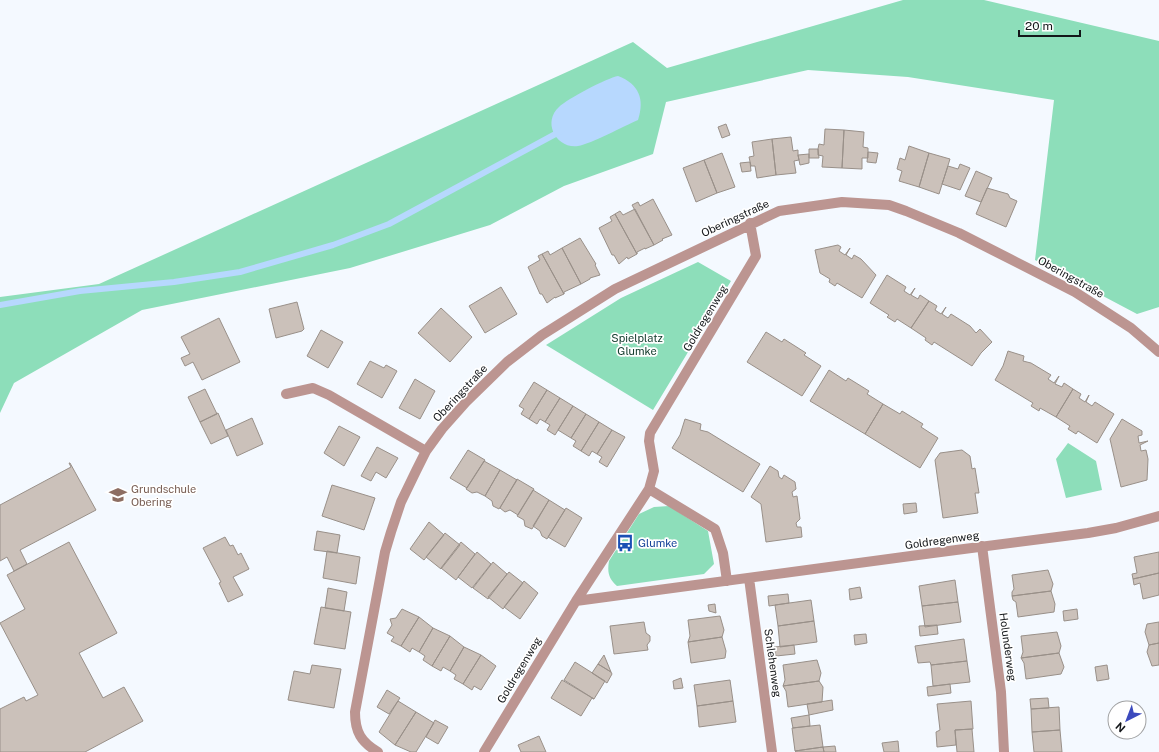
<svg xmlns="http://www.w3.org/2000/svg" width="1159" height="752" font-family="'Public Sans',sans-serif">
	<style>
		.green { fill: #8ddeba }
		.water { fill: #b7d8fe }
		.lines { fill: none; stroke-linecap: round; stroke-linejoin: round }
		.stream { stroke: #b7d8fe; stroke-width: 6 }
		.building { fill: #cbc1ba; stroke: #999089 }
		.minor { stroke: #bc9591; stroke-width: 10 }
		.labels { text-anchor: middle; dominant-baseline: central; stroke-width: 3.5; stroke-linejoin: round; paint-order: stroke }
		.street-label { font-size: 11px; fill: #131619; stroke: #fff }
		.park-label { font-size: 11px; fill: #0f392a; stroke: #fff }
		.education-label { font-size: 11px; fill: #785e54; stroke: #fff; text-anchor: start }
		.transit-label { font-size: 11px; fill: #164399; stroke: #fff; text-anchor: start }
	</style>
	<rect width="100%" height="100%" fill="#f4f9ff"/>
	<path class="green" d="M903,0H984L1159,41V307L1137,314L1035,260L1054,100L908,77L808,70L666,102L653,154L564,186L490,225L350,268L142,310L14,383L0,413V297L99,284L633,42L667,68Z
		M698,262L731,281L653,410L546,345L621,298Z
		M1068,443L1096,461L1102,490L1066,498L1056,459Z
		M669,506L708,531L714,564L704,574L617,586C609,579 607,573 609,561L639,514L654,507Z"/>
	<path class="water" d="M618,76C639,84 645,99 638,120C624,126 591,144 578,146C556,149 542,122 559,107C567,99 607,78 618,76Z"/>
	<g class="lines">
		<path class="stream" d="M0,305L80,291L174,282L240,272L333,245L389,224L561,131"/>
	</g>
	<path class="building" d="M726,124L730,135L722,138L718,127Z
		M825,129L844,130L842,168L822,167L823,156L818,155V149L819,144L824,145Z
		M844,130L864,132L863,147L868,148V158H862V169L842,168Z
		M791,137L793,151L798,150V155L799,160L794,161L796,173L776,175L772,139Z
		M772,139L776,175L757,178L755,166H751L749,157L754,156L752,142Z
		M909,146L929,153L919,187L899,181L902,171L897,169L900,158L905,160Z
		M809,149H818L819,158H809Z
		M868,152L878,153L876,163L867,162Z
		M722,153L735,187L717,193L704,160Z
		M929,153L950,159L939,194L919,187Z
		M809,154V163L800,165L798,155Z
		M704,160L717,193L696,202L683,168Z
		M750,162L751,171L742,172L740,163Z
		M960,164L970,168L960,190L942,184L948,166L958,169Z
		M976,171L992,178L981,202L965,196Z
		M987,188L1008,194L1010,198L1017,201L1006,227L976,214Z
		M653,199L672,235L662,239L663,240L654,245L632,205L638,202L640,206Z
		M635,209L654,245L645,249V248L637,252V254L615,214L620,211L623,215Z
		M615,214L637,254L628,259L627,257L619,264L614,255H612L599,228L612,221L610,217Z
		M580,238L596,264L595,265L600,275L590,278V279L581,284L562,248Z
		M838,245L841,247L839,251L845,255L850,248L846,255L852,259L854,255L861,259L876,275L862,298L837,283L835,286L829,282L830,279L820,273L815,250Z
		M562,248L581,284L564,292V294L542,254L548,251L550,255Z
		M542,254L564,294L555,298V297L547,303L542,294H540L528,267L540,260L538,256Z
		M887,275L906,287L904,291L910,295L915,288L911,295L918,299L920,295L929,301L911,328L897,319L895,322L887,317L889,315L870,303Z
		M501,287L517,314L485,333L469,306Z
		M929,301L937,306L935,310L941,314L946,307L942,314L948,318L951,314L970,326L976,333L980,329L992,342L981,353L972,366L934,342L932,345L925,340L926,338L911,328Z
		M297,302L304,329L302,331L276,338L269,309Z
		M441,308L472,337L450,362L418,333Z
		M219,318L240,362L202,380L193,362L185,366L181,358L190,354L181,337Z
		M321,330L343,342L328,368L307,356Z
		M766,332L782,342L784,339L806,353L804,355L821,366L802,396L747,362Z
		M1008,351L1024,356L1023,361L1031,363L1051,375L1048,379L1054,383L1059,376L1055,384L1062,387L1064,383L1073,389L1056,417L1040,408L1039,411L1031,406L1033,403L995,380L1003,366Z
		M370,361L384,368L386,365L397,371L382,398L357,384Z
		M829,370L846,381L848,378L869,391L867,394L883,404L865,434L810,401Z
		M415,379L435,391L420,419L399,408Z
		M534,382L547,390L529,419L521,414L524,409L519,406Z
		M205,389L217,414L200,422L188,397Z
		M1073,389L1081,394L1079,398L1085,402L1089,395L1086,402L1092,406L1095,402L1114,414L1097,443L1078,431L1076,434L1068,429L1070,426L1056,417Z
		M547,390L560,398L545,422L540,419L537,424L529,419Z
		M560,398L573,406L555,435L547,430L550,425L545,422Z
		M883,404L900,414L902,411L923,424L921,427L938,438L920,468L865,434Z
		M573,406L586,414L571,438L558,430Z
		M218,413L228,436L211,444L200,422Z
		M586,414L599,422L581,451L573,446L576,441L571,438Z
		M252,418L263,444L237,456L226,430Z
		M685,419L701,424L700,430L708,432L760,464L743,492L672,448L680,435Z
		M1122,419L1142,431V435L1138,436L1139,443L1148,441L1140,445L1141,451L1146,450L1148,459L1147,480L1121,487L1110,439Z
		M599,422L612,430L597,454L592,451L589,456L581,451Z
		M339,426L360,437L344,466L324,453Z
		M612,430L625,437L607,467L599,462L602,457L597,454Z
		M377,447L398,458L386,478L376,472L371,481L361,476Z
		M468,450L485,460L467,488L450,478Z
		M962,450L970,456L972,469L975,468L979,493H975L978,513L943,518L935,460L940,453Z
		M484,461L500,470L485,496L477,492L472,493L466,489Z
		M69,463H70L96,510L20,550L27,564L14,571L7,557L0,561V505L71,467Z
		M770,466L778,471L779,477L782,479L784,475L795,482L796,489L792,492L793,497L797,496L800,519L796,523L797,527H801L802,537L766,542L761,504L751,497Z
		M500,470L517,480L499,509L493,506L492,501L485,496Z
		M517,479L534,489L518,515L510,510L505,512L500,508Z
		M332,485L375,498L364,530L322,516Z
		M533,490L549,500L532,529L525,526L524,520L517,516Z
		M549,500L565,510L547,539L542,536L540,531L533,526Z
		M916,503L917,512L904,514L903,504Z
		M566,508L582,518L565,547L548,537Z
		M429,522L444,535L424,560L410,549Z
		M317,531L340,535L337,553L314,550Z
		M445,533L460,545L441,569L426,557Z
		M225,537L230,546L233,545L238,555L241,553L249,569L233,577L243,595L228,602L219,583L221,582L203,548Z
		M69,542L117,633L79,653L103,698L124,687L143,721L85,752H0V709L24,697L26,701L38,695L0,623L25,609L7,575Z
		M461,542L475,554L456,580L441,568Z
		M327,551L360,557L356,584L323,578Z
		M477,552L491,564L472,588L458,577Z
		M1159,552V573L1133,579L1132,574L1137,573L1134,557Z
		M493,562L507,574L488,599L473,588Z
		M1048,570L1053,584L1051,591L1012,596V592L1014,589L1012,575Z
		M509,572L523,583L503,609L488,597Z
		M1159,573V595L1143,599L1140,583L1134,585L1133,579Z
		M955,580L958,602L922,606L919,586Z
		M524,581L538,593L520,619L504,607Z
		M860,587L862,598L850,600L849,589Z
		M328,588L347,592L344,611L325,608Z
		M1051,591L1055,604L1054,612L1018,617L1016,602L1013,600L1012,596Z
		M788,594L789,603L769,606L768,596Z
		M811,600L814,621L778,626L775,605Z
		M958,602L961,622L925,627L922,606Z
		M715,604L716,613L709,611L708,605Z
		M321,607L351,612L345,649L314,644Z
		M402,609L419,617L401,646L391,641L394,637L387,633L392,625L390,619L396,618Z
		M1077,609L1078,619L1064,621L1063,611Z
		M720,616L724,630L722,637L688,642L690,636L688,620Z
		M419,617L433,628L419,652L412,648L410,652L401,646Z
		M814,621L817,642L780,647L778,626Z
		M644,622L646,633L650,636V641L647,645L648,650L614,654L610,626Z
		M1159,622V643L1149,645L1145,632L1147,624Z
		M937,625L938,634L920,636L919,626Z
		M433,628L450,636L432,666L423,660L425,656L419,652Z
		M1057,632L1061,646L1059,653L1021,658L1023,652L1021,636Z
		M866,634L867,643L855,645L854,635Z
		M450,636L464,647L450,671L443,667L441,671L432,666Z
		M722,637L726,651L725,658L691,663L688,642Z
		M964,639L967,661L931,665L930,662L918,663L915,646Z
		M1159,643V665L1152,666L1147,652L1149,645Z
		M794,645L795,654L776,656L774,647Z
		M464,647L481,655L463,684L454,679L456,675L450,671Z
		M1059,653L1064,667L1061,674L1026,679L1024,663L1021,658Z
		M481,655L496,666L481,690L474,686L472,690L463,684Z
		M604,655L611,672L598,664Z
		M817,660L821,673L819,681L783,686L785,680L783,665Z
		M967,661L970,682L933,686L931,665Z
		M575,662L605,681L594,699L564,680Z
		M598,664L611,672L612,674L607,683L592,673Z
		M312,665L341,669L334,708L288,700L294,671L310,674Z
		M1107,665L1109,679L1097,681L1095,667Z
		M681,678L683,688L674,689L673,681Z
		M562,680L594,699L592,698L581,716L551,698Z
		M730,680L733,701L697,706L694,685Z
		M819,681L823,687L822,702L788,707L786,691L783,686Z
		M950,684L951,693L928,696L927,687Z
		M387,690L400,698L389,714L377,707Z
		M1048,698L1049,708L1031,709L1030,699Z
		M832,700L833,710L809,715L807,704Z
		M398,701L416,712L395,745L379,732Z
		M733,701L736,722L699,727L697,706Z
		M971,701L973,729L955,730L956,745L937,747L936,732L940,730L937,704Z
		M1059,707L1060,730L1032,732L1031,709Z
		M416,712L434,723L416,752H411L395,745Z
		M809,715L810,726L793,728L791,718Z
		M435,720L448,727L438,744L426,737Z
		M820,725L823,747L795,751L792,728Z
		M972,729L974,752H957L955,730Z
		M1060,730L1062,752H1034L1032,732Z
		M539,736L546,752H521L518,745Z
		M898,741L899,752H884L882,743Z
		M835,746L836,752H824L823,747Z
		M823,747L824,752H796L795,751Z"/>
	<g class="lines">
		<path class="minor" d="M286,394L313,388L329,395L426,451
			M649,489L654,471L649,441L650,433L756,256L750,223
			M982,546L1001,692L1004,752
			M749,578L772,752
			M576,601L933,553L1088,533L1116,528L1159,516
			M378,752C361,742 355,732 355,712L385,552L391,532L401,502L416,471L426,451L442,429L466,402L507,362L542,335L615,289L779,211L842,202L889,205L906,211L959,233L1075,292L1131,328L1159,352
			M484,752L576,601L649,489L715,529L723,553L727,581"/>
	</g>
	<defs>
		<g id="school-bare" transform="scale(1.38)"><path d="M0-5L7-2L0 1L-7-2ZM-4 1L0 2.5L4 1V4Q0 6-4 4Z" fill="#8d6e63" stroke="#fff" stroke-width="2.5" paint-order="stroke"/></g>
		<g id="bus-bare" transform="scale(1.38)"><path d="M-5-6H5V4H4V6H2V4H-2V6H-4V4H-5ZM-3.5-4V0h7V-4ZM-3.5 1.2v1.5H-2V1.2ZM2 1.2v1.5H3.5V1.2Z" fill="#1a4fb4" stroke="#fff" stroke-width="2.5" paint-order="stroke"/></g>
	</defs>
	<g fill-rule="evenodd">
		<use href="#school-bare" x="118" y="495"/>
		<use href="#bus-bare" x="625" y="543"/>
	</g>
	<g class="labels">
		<g class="street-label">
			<text transform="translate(735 218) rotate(-25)">Oberingstraße</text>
			<text transform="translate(1071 277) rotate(29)">Oberingstraße</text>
			<text transform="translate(705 318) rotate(-59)">Goldregenweg</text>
			<text transform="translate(460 393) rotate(-47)">Oberingstraße</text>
			<text transform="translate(942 540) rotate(-8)">Goldregenweg</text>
			<text transform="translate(1008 647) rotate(82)">Holunderweg</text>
			<text transform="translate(773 663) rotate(82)">Schlehenweg</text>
			<text transform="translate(519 670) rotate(-59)">Goldregenweg</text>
		</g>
		<g class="park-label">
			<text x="637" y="338">Spielplatz<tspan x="637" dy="13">Glumke</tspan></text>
		</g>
		<g class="education-label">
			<text x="131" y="489">Grundschule<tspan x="131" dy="13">Obering</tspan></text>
		</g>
		<g class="transit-label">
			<text x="638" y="543">Glumke</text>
		</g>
	</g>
	<g transform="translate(1127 720) rotate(222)"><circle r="19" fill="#ffffff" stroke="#a1a2a3"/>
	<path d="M0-3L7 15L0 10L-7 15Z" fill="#3c4abd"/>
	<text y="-6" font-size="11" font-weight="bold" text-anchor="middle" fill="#131619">N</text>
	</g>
	<path d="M1019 30v6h61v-6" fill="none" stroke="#131619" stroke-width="2"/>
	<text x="1025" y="30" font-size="12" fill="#131619" stroke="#ffffff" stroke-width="3" paint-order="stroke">20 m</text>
</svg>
